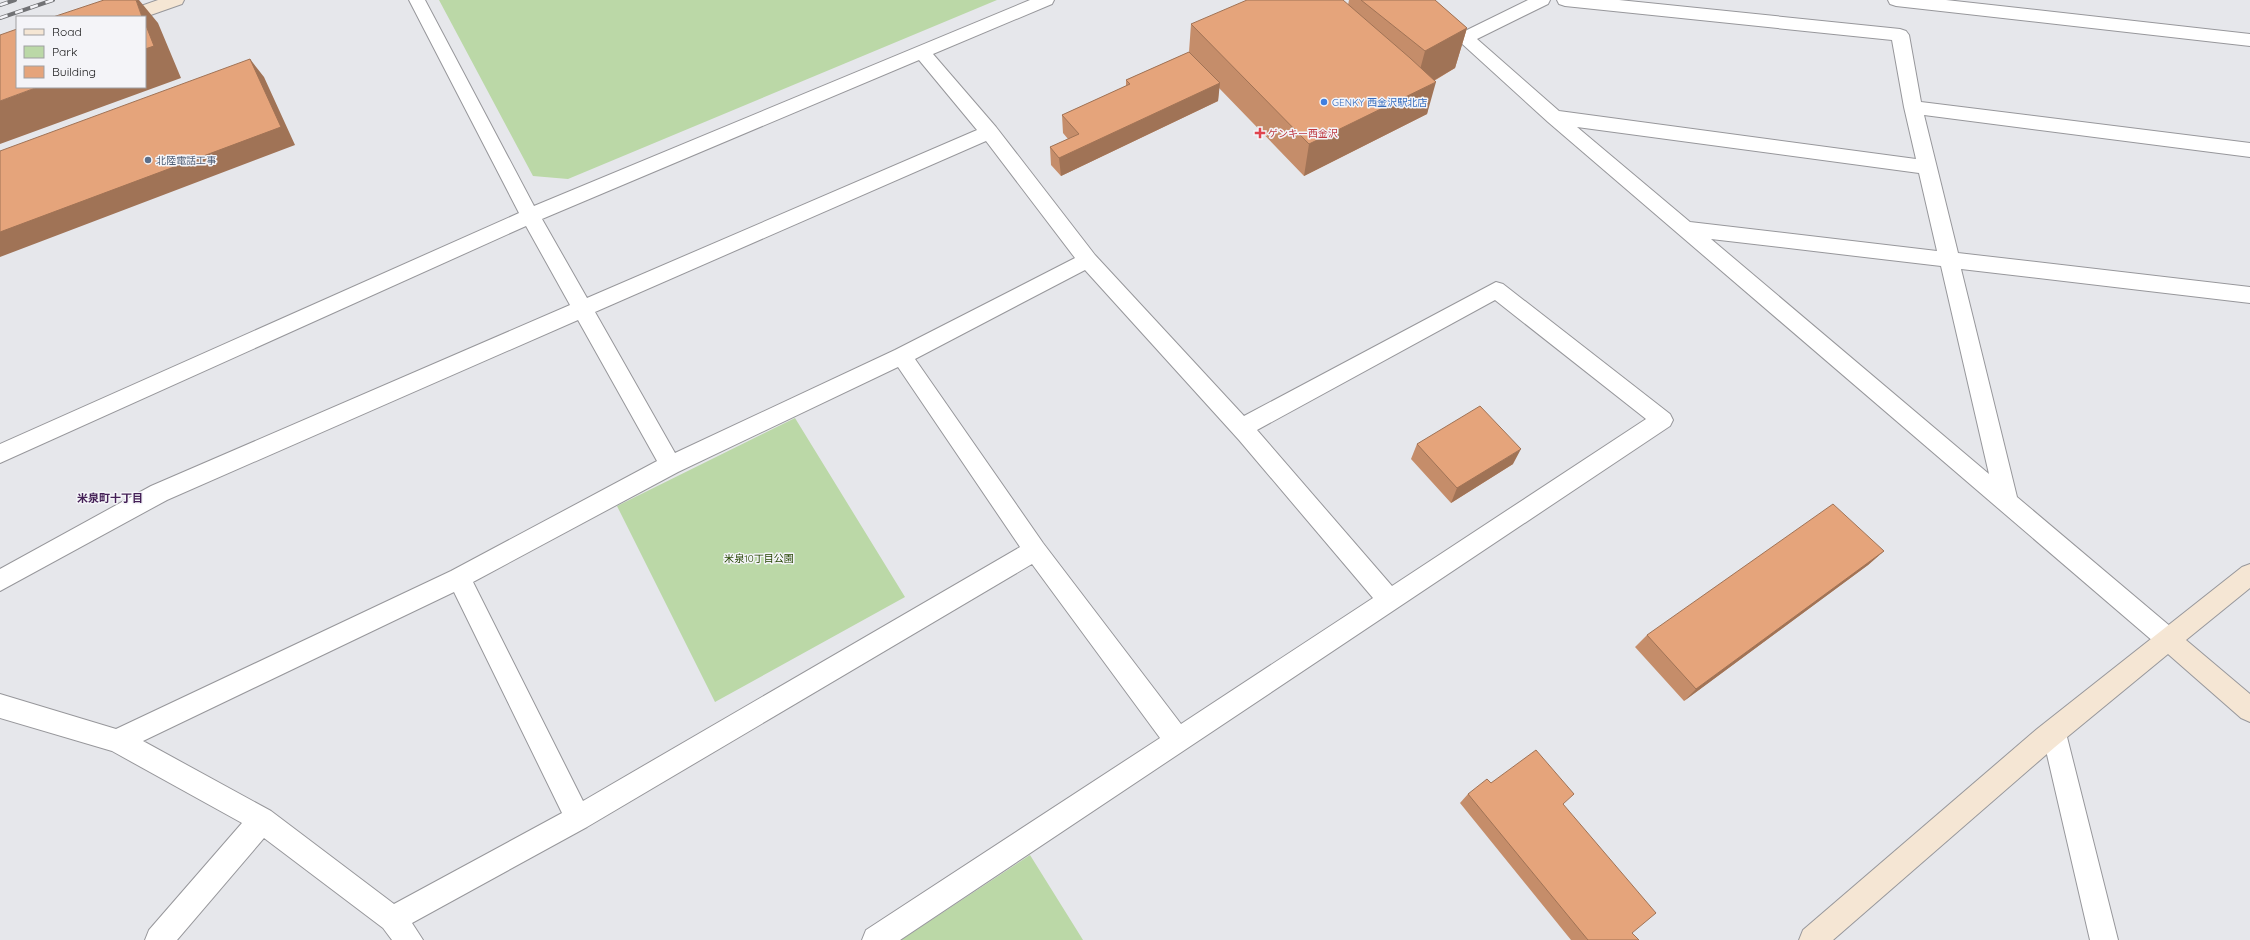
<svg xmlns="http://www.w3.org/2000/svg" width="2250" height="940" font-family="Quicksand,'Noto Sans JP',sans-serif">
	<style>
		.green { fill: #bbd8a7 }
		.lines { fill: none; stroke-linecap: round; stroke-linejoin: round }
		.street-casing { stroke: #97979b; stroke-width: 2 }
		.secondary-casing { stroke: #97979b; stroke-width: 2 }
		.street { fill: #fff; fill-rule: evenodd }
		.secondary { fill: #f5e6d4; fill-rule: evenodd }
		.rail-casing { stroke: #717275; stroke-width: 4 }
		.rail { stroke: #f4f4f8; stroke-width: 2.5; stroke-dasharray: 8; stroke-linecap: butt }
		.wall { fill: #c58d6a }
		.shaded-wall { fill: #a07356 }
		.building { fill: #e5a47b; stroke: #a07356 }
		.shop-dot { fill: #3f7fe0; stroke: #f4f4f8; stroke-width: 1.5 }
		.health-dot { fill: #e0444e; stroke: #f4f4f8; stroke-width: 1.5 }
		.service-dot { fill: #5c6f8a; stroke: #f4f4f8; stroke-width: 1.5 }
		.labels { text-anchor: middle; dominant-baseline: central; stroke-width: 3; stroke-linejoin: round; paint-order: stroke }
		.shop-label { font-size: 10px; fill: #366cbe; stroke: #f4f4f8; text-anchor: start }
		.health-label { font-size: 10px; fill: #be3a42; stroke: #f4f4f8; text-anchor: start }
		.service-label { font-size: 10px; fill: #4e5e75; stroke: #f4f4f8; text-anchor: start }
		.park-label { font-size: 10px; fill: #244400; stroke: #f4f4f8 }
		.neighbourhood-label { font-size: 11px; font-weight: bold; fill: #442056; stroke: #f4f4f8 }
	</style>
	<rect width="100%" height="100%" fill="#e6e7eb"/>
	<path class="green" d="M439,0H997L568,179L533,176Z
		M795,418L905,597L715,702L617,506Z
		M1030,855L1083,940H901Z"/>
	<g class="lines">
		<g class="street-casing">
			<path id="street" d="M409,0H425L534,206L1030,0H1054L1052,4L933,54L996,127L1095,255L1244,416L1496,282L1503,284L1670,414L1673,420L1670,426L900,940H862L866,930L1160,738L1032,564L587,827L412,923L423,940H392L383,928L264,838L177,940H145L149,930L242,823L112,751L0,718V694L116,729L451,571L657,461L578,320L167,500L0,591V569L151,486L570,305L526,226L0,463V444L519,213ZM919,60L977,130L587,298L542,219ZM986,141L1075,258L895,350L675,453L595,312ZM1085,270L1239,440L1373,598L1181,724L1043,543L915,359ZM1495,300L1646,419L1392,586L1257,430ZM898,367L1020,547L583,801L473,582L678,472ZM454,592L562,813L394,904L271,811L143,741Z
				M1414,0H1433L1467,30L1528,0H1550L1548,4L1477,39L1559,111L1916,159L1904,107L1892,40L1565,6L1559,4L1557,0H1619L1900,29L1906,31L1909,35L1921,102L2250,143V157L1924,115L1958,253L2250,287V303L1961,269L2017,497L2177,632L2181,640L2177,648L2169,651L2161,648L1548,122ZM1577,127L1919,173L1937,251L1690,222ZM1711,239L1941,266L1989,474Z
				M1888,0H1946L2250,34V46L1896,6L1890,4Z
				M2054,721L2063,725L2066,733L2118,940H2090L2042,733L2045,725Z"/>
		</g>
		<g class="secondary-casing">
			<path id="secondary" d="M158,0H184L182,4L145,17H118L121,13Z
				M2250,564V588L2186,640L2250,694V722L2241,718L2168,654L2055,747L1833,940H1799L1803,930L2037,729L2242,567Z"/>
		</g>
		<use href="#street" class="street"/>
		<use href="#secondary" class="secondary"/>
		<g class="rail-casing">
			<path id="rail" d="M0,5L15,0
				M0,18L53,0"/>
		</g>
		<use href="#rail" class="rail"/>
	</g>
	<path class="wall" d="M1349,0H1435L1467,28L1455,68L1434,81L1427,114L1304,176L1219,88L1218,101L1061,176L1051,165L1050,147L1068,139L1063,133L1062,115L1126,86V80L1189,52L1191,24L1348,5Z
		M1417,444L1513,464L1451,503L1411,459Z
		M1884,551L1868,565L1684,701L1635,647L1647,635Z
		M1468,794L1563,805L1632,933L1639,940H1571L1460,803Z"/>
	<path class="shaded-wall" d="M136,0H139L158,23L181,78L0,144V101L38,87H145V17H142Z
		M1467,28L1455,68L1414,92L1425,51Z
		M250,59L264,77L295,145L0,257V232Z
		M1436,82L1427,114L1304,176L1309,144Z
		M1220,83L1218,101L1061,176L1059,158Z
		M1521,449L1513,464L1451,503L1457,488Z
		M1884,551L1868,565L1684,701L1696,689Z"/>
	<path class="building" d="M104,0H136L142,17H53Z
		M1247,0H1343L1410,58L1436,82L1309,144L1191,24Z
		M1361,0H1435L1467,28L1425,51Z
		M145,23L154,46L145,49Z
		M17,29V87H38L0,101V35Z
		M1189,52L1220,83L1059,158L1050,147L1079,134L1062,115L1130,84L1126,80Z
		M250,59L281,127L0,232V151Z
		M1480,406L1521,449L1457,488L1417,444Z
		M1833,504L1884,551L1696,689L1647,635Z
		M1536,750L1574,794L1563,804L1656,913L1632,933L1639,940H1588L1468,794L1487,779L1491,783Z"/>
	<circle class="shop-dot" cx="1324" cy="102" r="4"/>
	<path class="health-dot" d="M1258 127h4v4h4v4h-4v4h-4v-4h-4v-4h4z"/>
	<circle class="service-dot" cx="148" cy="160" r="4"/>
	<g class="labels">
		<g class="shop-label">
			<text x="1332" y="102">GENKY 西金沢駅北店</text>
		</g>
		<g class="health-label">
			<text x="1268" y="133">ゲンキー西金沢</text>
		</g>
		<g class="service-label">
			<text x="156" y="160">北陸電話工事</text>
		</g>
		<g class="park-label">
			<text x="759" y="558">米泉10丁目公園</text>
		</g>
		<g class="neighbourhood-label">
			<text x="110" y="498">米泉町十丁目</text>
		</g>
	</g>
	<rect x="16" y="16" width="130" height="72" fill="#f4f4f8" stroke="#9f9fa2"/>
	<rect x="24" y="29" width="20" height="6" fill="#f5e6d4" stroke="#9f9fa2"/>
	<text x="52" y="36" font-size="12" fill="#202022">Road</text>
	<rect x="24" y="46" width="20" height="12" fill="#bbd8a7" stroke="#9f9fa2"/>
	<text x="52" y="56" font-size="12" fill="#202022">Park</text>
	<rect x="24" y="66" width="20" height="12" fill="#e5a47b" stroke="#9f9fa2"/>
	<text x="52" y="76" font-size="12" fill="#202022">Building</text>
</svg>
